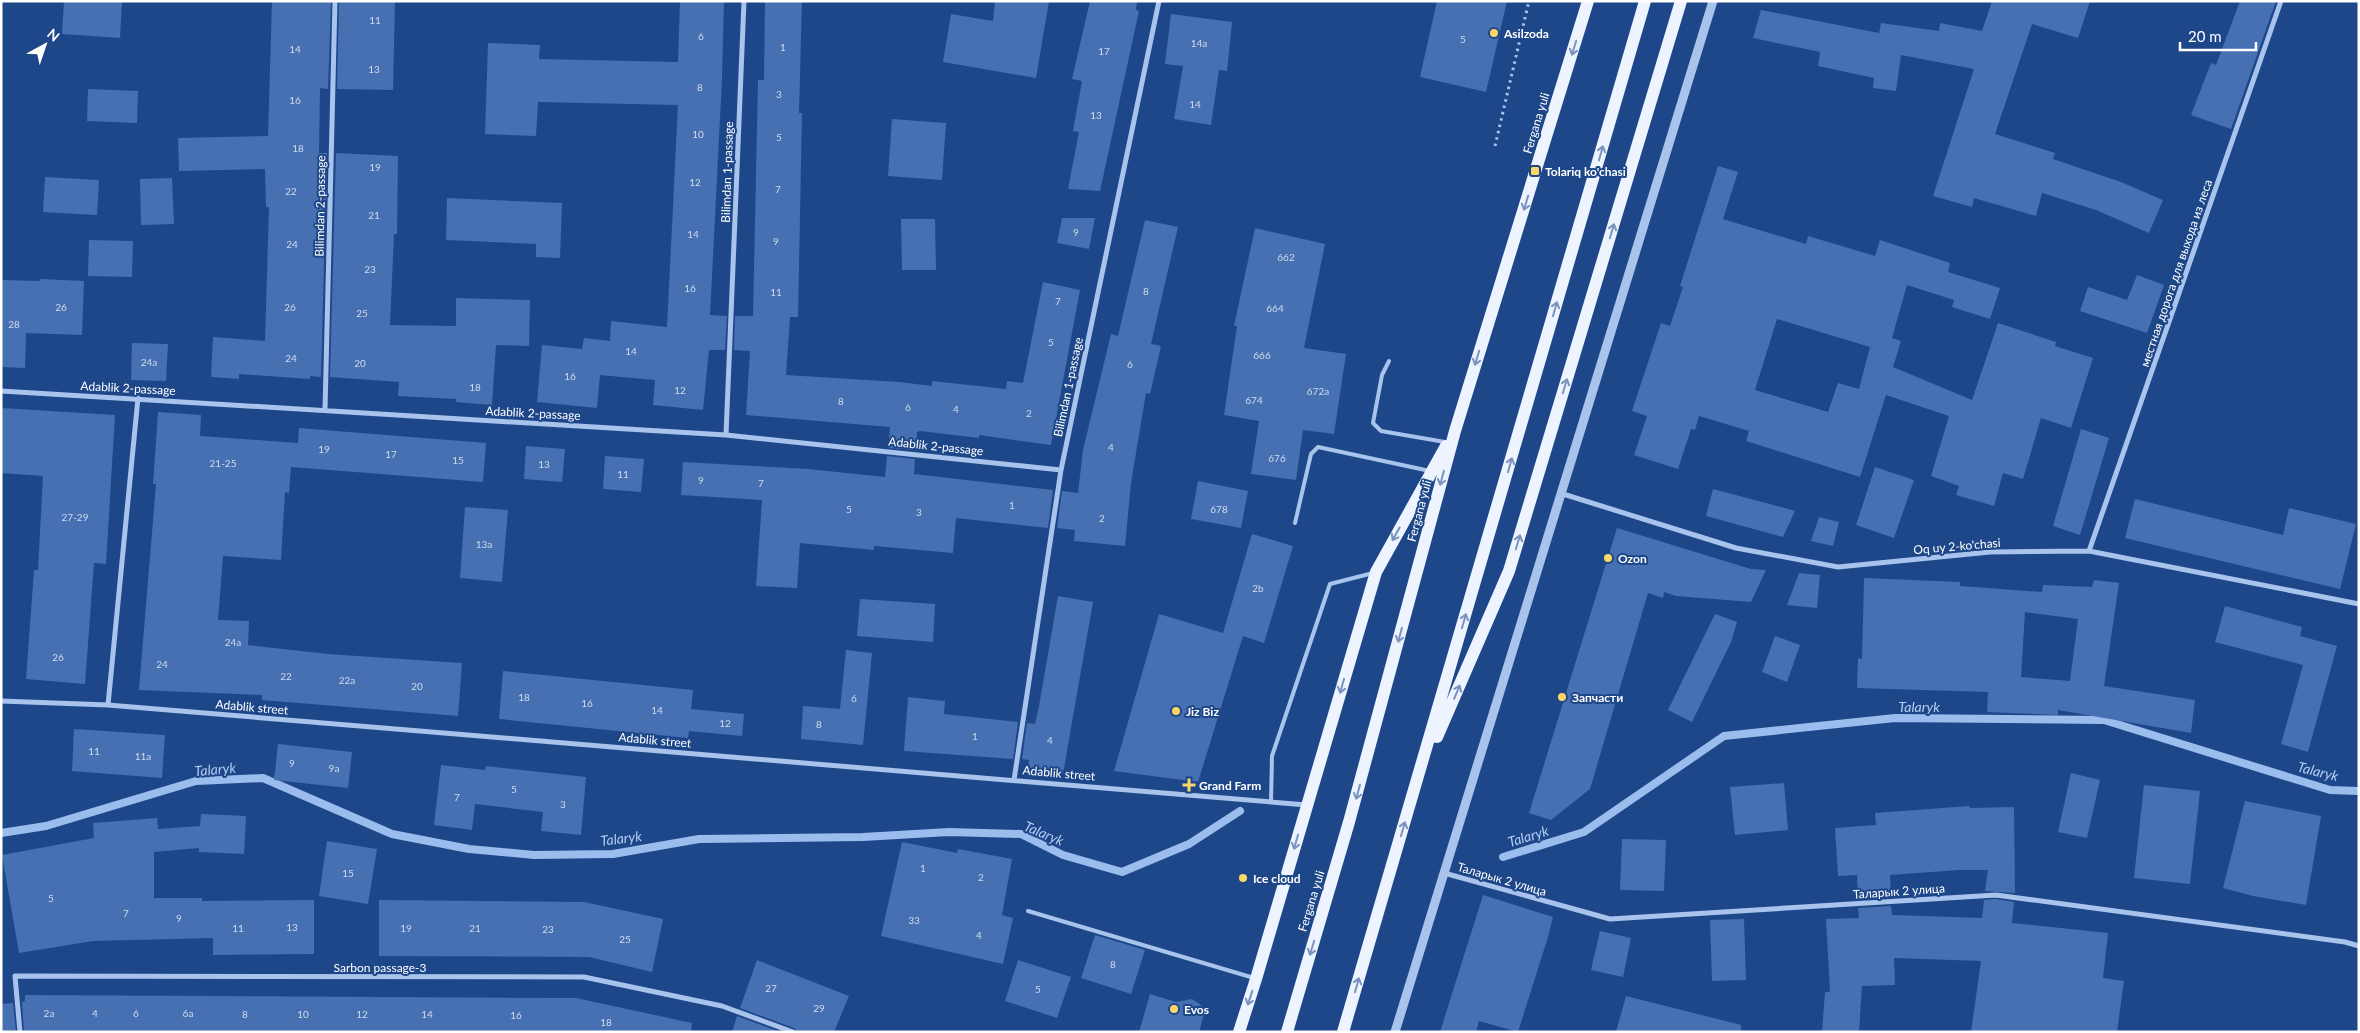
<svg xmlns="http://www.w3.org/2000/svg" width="2360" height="1033" font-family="Lato,sans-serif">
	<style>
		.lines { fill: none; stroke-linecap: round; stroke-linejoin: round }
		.stream { stroke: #9bbded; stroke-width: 8 }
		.building { fill: #4670b2; fill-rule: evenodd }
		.path { stroke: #a8c3ec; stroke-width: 3; stroke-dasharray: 2.5 4; stroke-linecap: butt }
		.service { stroke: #a8c3ec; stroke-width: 4 }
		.minor { stroke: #a8c3ec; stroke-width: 5 }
		.tertiary { stroke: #a8c3ec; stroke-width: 9 }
		.primary { stroke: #edf3ff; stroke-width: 12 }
		.oneway { stroke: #7b94be }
		.poi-dot { fill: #fbd766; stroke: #1d4789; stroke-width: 2 }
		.labels { text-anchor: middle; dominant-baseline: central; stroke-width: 4; stroke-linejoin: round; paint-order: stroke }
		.number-label { font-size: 10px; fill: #d1dbec }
		.poi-label { font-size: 12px; font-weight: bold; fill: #fff; stroke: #1d4789; text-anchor: start }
		.street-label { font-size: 12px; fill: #fff; stroke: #1d4789 }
		.water-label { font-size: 14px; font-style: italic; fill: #b3cdf3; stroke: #1d4789 }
	</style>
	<rect width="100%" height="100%" fill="#1d4789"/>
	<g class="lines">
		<path class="stream" d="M1,833L46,826L196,781L263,778L392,834L469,849L534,855L613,854L699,839L863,837L949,832L1021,834L1063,855L1122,872L1189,844L1240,811
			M1503,857L1584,832L1724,736L1895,718L2104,720L2330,790L2359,791"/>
	</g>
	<path class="building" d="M64,1H122L120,38L62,34Z
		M272,1H331L328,89L320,88L319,153H327L321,377L310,376V379L239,374V379L211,377L213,337L265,341L269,207H266L265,169L179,171L178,138L268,136Z
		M339,1H395L393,90L337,89Z
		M680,1H724L722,79L710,315L727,316L725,350H709L703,410L653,405L655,380L600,375L597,408L537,402L542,345L582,349L584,338L610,341L611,321L667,327L678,105L538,102L536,136L485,134L488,43L540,45L539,59L678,62Z
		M765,1H802L799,113H802L798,317H790L786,375L899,382L932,386V381L1006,389L1007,381L1023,383L1043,282L1080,290L1051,445L979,435V438L920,431L917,432L916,450L888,448L890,427L746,415L750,351L734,350L735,316H753L758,80H764Z
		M995,1H1049L1036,78L943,62L951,14L993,21Z
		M1090,1H1137L1136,10L1139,11L1100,191L1068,189L1079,132L1073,131L1082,81L1072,79Z
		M1437,1H1507L1486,92L1420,77Z
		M1992,1H2090L2078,38L2032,24L1995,134L2055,153L2053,159L2121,182L2163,200L2149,233L2096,210L2042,193L2036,216L1974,198L1972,207L1933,196L1974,69L1901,55L1896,91L1873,88L1874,78L1818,66L1820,52L1753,38L1761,10L1879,33L1881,23L1939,31L1940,23L1982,31Z
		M2240,1H2276L2231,129L2191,115L2211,63L2216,65Z
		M1171,14L1232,22L1227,71L1219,70L1211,125L1174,119L1183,66L1165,64Z
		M88,89L138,91L137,123L87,121Z
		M892,119L946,123L942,180L888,176Z
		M336,153L398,156L397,234H394L390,325L456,326V298L530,300L529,346L496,345L492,405L456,402V399L398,396L399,382L330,377Z
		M1718,166L1738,172L1723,219L1806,244L1808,236L1875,256L1880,240L1950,263L1948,272L2000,288L1990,319L1952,307L1954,300L1907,285L1892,338L1901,341L1893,367L1972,400L1998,323L2056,342L2055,346L2093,358L2071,428L2041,418L2023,479L2003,473L1994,506L1956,495L1959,486L1931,476L1949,416L1886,395L1860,477L1746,441L1749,431L1699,416L1695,430L1691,429L1678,469L1634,455L1647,416L1632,411L1661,323L1670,326L1683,287L1680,286ZM1777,319L1870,347L1859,389L1838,383L1828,412L1755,390Z
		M45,177L99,180L97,215L43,212Z
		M172,178L174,224L141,225L140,179Z
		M447,198L562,203L560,258L536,257V244L446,240Z
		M1062,218H1095L1089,249L1057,243Z
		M901,219H935L936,270H902Z
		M1145,220L1178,227L1151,344L1161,346L1150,394L1146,393L1131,483L1125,546L1074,541L1075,530L1057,528L1062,491L1078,493L1083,450L1111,334L1118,336Z
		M1255,228L1325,244L1304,348L1346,354L1334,434L1303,430L1296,480L1251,474L1259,421L1224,415L1237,326H1234Z
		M89,240L133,241L132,277L88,276Z
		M2137,275L2164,285L2147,333L2080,311L2088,287L2127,300Z
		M40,279L84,281L82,335L26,333L25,368L1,367V280L40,281Z
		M132,343L168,344L166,381L131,380Z
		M1,408L115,415L106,564L94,563L85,684L26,679L34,570H38L43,476L1,473Z
		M158,412L201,415L200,436L298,443L299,428L486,443L483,482L291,467L289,493L285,492L281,560L223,556L218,620L249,621L248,645L328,654L462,663L458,716L262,700V695L139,690L156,484H153Z
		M2081,429L2109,438L2080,535L2053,526Z
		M526,446L565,449L562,482L524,479Z
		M605,456L644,459L641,492L603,489Z
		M887,456L915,459L914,474L1053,490L1048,528L956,518L953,553L874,546V550L800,543L797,588L756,586L762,500L681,495L683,462L808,469L885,477Z
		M1875,467L1914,480L1894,538L1856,525Z
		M1198,481L1248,491L1241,528L1191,519Z
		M1713,489L1781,507L1795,511L1783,537L1706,516Z
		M2135,499L2283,535L2289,508L2356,524L2340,589L2125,538Z
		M465,507L508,510L502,582L460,578Z
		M1819,517L1839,522L1833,546L1811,541Z
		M1617,528L1751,569L1766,570L1751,602L1676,596L1664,592L1663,598L1648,593L1590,789L1551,820L1529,813Z
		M1252,534L1293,546L1264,643L1243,636L1198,782L1114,771L1159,614L1223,633Z
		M1799,573L1820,575L1817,608L1787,605Z
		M1864,578L1960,582V586L2042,592L2043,585L2092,587L2094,580L2119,583L2104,686L2195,700L2191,733L2058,710V715L1987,712L1988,692L1857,688L1858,658L1862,659ZM2025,612L2078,619L2070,681L2021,677Z
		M1058,596L1093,602L1063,774L1028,768L1029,760L1022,759L1027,723L1035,724L1039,706Z
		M860,599L935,604L933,642L857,636Z
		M2225,606L2302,627L2300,636L2337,646L2308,752L2281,744L2303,665L2215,642Z
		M1715,614L1737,622L1731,642L1692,722L1668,710Z
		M1775,636L1800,645L1787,682L1762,672Z
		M846,650L872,653L863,745L801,739L803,706L840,709Z
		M503,671L693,690L691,709L744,714L742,736L689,731L688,738L499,719Z
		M908,697L945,701L944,714L1018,722L1013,759L904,751Z
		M74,729L165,735L162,778L72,771Z
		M278,744L352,752L348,788L274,780Z
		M441,765L485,770L486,766L586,777L581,835L541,831L543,812L475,804L472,830L434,825Z
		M2071,773L2100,780L2087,838L2058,832Z
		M1784,783L1788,830L1735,835L1730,787Z
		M2144,785L2200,791L2190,884L2134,878Z
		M2245,801L2321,816L2306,905L2253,896L2223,888Z
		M1969,806L1970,808L2014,807L2015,893L1985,891L1988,870H1959L1890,875L1891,897L1858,899L1857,875L1838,876L1835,828L1876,825L1875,813Z
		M201,814L246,816L244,854L199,852V848L154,852V898H202V901L314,900V954L213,955V938L93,941L19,953L2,855L94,838L93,823L157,818L158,829L200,826Z
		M1622,839L1666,840L1664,891L1620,890Z
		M327,841L377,849L368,904L319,896Z
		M902,842L957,853L958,849L1012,859L1002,915L1013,918L1003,964L881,936Z
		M1483,895L1553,917L1548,937L1518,1032L1479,1021L1476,1032H1440Z
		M1996,899L2014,902L2012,923L2108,933L2103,978L2124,981L2117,1032H1971L1981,961L1894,958L1895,985L1862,986L1859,1032H1822L1825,992H1830L1826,919L1859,918L1858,908L1891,906L1892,915L1982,918L1984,900Z
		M379,900L584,902L663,919L652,972L589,957L379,956Z
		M1744,919L1746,980L1712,981L1710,920Z
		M1600,931L1631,938L1623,977L1591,970Z
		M1095,935L1145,950L1131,994L1081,978Z
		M757,960L849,996L834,1032H797L794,1028L740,1008Z
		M1018,960L1071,977L1057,1018L1005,1001Z
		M1150,994L1176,1002L1192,999L1201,1005L1204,1014L1199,1032H1139Z
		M25,995L576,998L692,1023L691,1032H24L22,1002L25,1001Z
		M1626,996L1741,1025V1032H1616Z
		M13,1003L16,1032H1V1004Z
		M737,1016L780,1032H732Z"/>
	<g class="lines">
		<path class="path" d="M1495,146L1529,1"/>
		<path class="service" d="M1389,361L1382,375L1373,423L1381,431L1445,442
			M1295,523L1311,454L1318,447L1430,471
			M1271,802L1272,756L1330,584L1373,573
			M1028,911L1254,978"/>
		<path class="minor" d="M1,391L726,435L1061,470
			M325,410L335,1
			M726,435L744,1
			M1563,494L1736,548L1838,567L1990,552L2089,551L2359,604
			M2089,551L2281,1
			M1,701L108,705L1307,805
			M108,705L138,398
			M1014,780L1061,470L1159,1
			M1444,873L1610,919L1996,895L2345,942L2359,946
			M20,1032L15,976L584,977L722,1006L793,1032"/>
		<path class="tertiary" d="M1395,1032L1713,1"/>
		<path class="primary" d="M1437,737L1509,571L1681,1
			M1239,1032L1256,979L1376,572L1446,446
			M1287,1032L1349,822L1455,431L1588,1
			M1343,1032L1645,1"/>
	</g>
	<defs><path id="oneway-shaft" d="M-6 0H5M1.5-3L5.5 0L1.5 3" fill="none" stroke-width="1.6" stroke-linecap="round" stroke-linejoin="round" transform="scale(1.25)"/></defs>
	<g class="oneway">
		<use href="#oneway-shaft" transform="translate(1574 48) rotate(107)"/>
		<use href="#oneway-shaft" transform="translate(1601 153) rotate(-74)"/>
		<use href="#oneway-shaft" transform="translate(1526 203) rotate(107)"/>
		<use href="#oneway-shaft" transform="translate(1612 231) rotate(-73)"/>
		<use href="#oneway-shaft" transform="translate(1555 309) rotate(-74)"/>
		<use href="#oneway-shaft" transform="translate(1477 358) rotate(107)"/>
		<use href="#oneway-shaft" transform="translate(1565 386) rotate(-73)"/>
		<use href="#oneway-shaft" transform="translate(1510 465) rotate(-74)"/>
		<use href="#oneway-shaft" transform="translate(1442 478) rotate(105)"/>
		<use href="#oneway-shaft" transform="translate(1396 534) rotate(119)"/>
		<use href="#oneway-shaft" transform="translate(1518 542) rotate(-73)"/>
		<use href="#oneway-shaft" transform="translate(1464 621) rotate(-74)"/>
		<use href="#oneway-shaft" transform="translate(1400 635) rotate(105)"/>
		<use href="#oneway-shaft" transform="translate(1342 686) rotate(106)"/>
		<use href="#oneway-shaft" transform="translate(1457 692) rotate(-67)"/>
		<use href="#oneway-shaft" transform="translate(1358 792) rotate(105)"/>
		<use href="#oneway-shaft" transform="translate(1403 829) rotate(-74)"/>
		<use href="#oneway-shaft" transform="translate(1296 842) rotate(106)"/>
		<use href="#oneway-shaft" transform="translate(1312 948) rotate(107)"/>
		<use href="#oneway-shaft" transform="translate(1357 985) rotate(-74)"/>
		<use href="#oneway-shaft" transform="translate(1250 998) rotate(108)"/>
	</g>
	<g class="poi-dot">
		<circle cx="1494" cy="33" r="5"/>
		<rect x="1530" y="166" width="10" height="10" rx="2.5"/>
		<circle cx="1608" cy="558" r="5"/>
		<circle cx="1562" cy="697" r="5"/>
		<circle cx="1176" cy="711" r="5"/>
		<path d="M1186.5 777.5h5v5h5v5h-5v5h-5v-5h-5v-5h5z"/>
		<circle cx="1243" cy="878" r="5"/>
		<circle cx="1174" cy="1009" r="5"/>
	</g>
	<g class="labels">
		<g class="number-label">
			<text x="375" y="20">11</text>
			<text x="701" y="36">6</text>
			<text x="1463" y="39">5</text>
			<text x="1199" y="43">14a</text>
			<text x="783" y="47">1</text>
			<text x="295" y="49">14</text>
			<text x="1104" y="51">17</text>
			<text x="374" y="69">13</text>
			<text x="700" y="87">8</text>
			<text x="779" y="94">3</text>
			<text x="295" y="100">16</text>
			<text x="1195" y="104">14</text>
			<text x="1096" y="115">13</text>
			<text x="698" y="134">10</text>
			<text x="779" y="137">5</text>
			<text x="298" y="148">18</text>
			<text x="375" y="167">19</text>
			<text x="695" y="182">12</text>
			<text x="778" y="189">7</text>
			<text x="291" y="191">22</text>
			<text x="374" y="215">21</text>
			<text x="1076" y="232">9</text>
			<text x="693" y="234">14</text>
			<text x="776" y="241">9</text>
			<text x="292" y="244">24</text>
			<text x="1286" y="257">662</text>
			<text x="370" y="269">23</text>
			<text x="690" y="288">16</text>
			<text x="1146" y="291">8</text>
			<text x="776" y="292">11</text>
			<text x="1058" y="301">7</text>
			<text x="61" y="307">26</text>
			<text x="290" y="307">26</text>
			<text x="1275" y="308">664</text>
			<text x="362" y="313">25</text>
			<text x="14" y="324">28</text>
			<text x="1051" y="342">5</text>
			<text x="631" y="351">14</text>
			<text x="1262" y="355">666</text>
			<text x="291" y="358">24</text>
			<text x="149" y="362">24a</text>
			<text x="360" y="363">20</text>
			<text x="1130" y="364">6</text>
			<text x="570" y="376">16</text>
			<text x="475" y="387">18</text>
			<text x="680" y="390">12</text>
			<text x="1318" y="391">672a</text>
			<text x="1254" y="400">674</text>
			<text x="841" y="401">8</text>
			<text x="908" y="407">6</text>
			<text x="956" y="409">4</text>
			<text x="1029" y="413">2</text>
			<text x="1111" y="447">4</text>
			<text x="324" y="449">19</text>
			<text x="391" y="454">17</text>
			<text x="1277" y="458">676</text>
			<text x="458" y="460">15</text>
			<text x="223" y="463">21-25</text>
			<text x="544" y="464">13</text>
			<text x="623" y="474">11</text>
			<text x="701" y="480">9</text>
			<text x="761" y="483">7</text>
			<text x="1012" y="505">1</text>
			<text x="849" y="509">5</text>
			<text x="1219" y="509">678</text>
			<text x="919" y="512">3</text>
			<text x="75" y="517">27-29</text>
			<text x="1102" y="518">2</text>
			<text x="484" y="544">13a</text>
			<text x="1258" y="588">2b</text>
			<text x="233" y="642">24а</text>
			<text x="58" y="657">26</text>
			<text x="162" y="664">24</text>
			<text x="286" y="676">22</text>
			<text x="347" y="680">22а</text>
			<text x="417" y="686">20</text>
			<text x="524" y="697">18</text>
			<text x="854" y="698">6</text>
			<text x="587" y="703">16</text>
			<text x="657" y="710">14</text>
			<text x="725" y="723">12</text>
			<text x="819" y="724">8</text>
			<text x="975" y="736">1</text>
			<text x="1050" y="740">4</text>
			<text x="94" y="751">11</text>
			<text x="143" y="756">11a</text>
			<text x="292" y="763">9</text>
			<text x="334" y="768">9a</text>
			<text x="514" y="789">5</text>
			<text x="457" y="797">7</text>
			<text x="563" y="804">3</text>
			<text x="923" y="868">1</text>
			<text x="348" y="873">15</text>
			<text x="981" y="877">2</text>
			<text x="51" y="898">5</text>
			<text x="126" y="913">7</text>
			<text x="179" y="918">9</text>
			<text x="914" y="920">33</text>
			<text x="292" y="927">13</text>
			<text x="238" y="928">11</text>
			<text x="406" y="928">19</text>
			<text x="475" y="928">21</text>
			<text x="548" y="929">23</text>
			<text x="979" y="935">4</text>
			<text x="625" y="939">25</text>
			<text x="1113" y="964">8</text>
			<text x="771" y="988">27</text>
			<text x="1038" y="989">5</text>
			<text x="819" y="1008">29</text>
			<text x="49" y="1013">2a</text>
			<text x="95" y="1013">4</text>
			<text x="136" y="1013">6</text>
			<text x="188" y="1013">6a</text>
			<text x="245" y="1014">8</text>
			<text x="303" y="1014">10</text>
			<text x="362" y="1014">12</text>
			<text x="427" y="1014">14</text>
			<text x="516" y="1015">16</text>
			<text x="606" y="1022">18</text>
		</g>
		<g class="poi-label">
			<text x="1504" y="33">Asilzoda</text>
			<text x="1545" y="171">Tolariq ko'chasi</text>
			<text x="1618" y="558">Ozon</text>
			<text x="1572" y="697">Запчасти</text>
			<text x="1186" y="711">Jiz Biz</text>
			<text x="1199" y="785">Grand Farm</text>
			<text x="1253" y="878">Ice cloud</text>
			<text x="1184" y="1009">Evos</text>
		</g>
		<g class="street-label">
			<text transform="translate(1536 123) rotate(-73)">Fergana yuli</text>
			<text transform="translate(727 172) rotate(-88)">Bilimdan 1-passage</text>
			<text transform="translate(320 206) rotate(-89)">Bilimdan 2-passage</text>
			<text transform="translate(2176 273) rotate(-71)">местная дорога для выхода из леса</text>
			<text transform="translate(1068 387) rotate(-78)">Bilimdan 1-passage</text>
			<text transform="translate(128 388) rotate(3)">Аdаblik 2-passage</text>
			<text transform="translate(533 413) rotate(3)">Аdаblik 2-passage</text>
			<text transform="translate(936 446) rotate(6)">Аdаblik 2-passage</text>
			<text transform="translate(1419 511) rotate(-75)">Fergana yuli</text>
			<text transform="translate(1957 546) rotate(-5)">Oq uy 2-ko'chasi</text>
			<text transform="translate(252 707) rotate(5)">Adablik street</text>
			<text transform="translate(655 740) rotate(5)">Adablik street</text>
			<text transform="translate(1059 773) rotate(5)">Adablik street</text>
			<text transform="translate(1502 879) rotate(16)">Таларык 2 улица</text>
			<text transform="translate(1899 891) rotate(-4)">Таларык 2 улица</text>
			<text transform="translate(1311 901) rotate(-73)">Fergana yuli</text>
			<text x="380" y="967">Sarbon passage-3</text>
		</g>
		<g class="water-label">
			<text x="1919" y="706">Talaryk</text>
			<text transform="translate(215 769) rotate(-5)">Talaryk</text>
			<text transform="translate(2318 771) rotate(14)">Talaryk</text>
			<text transform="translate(1044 833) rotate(23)">Talaryk</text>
			<text transform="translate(1528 836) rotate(-17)">Talaryk</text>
			<text transform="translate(621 838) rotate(-7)">Talaryk</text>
		</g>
	</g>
	<rect width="2360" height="1033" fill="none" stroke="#ffffff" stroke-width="5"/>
	<g transform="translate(45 45) rotate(40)" stroke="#1d4789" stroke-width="4" paint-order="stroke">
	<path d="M0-4L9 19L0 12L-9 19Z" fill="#ffffff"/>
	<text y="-8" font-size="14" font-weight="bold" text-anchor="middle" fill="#ffffff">N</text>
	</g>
	<path d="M2180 42v8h76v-8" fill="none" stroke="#ffffff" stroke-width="2.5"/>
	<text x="2188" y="42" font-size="15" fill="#ffffff" stroke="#1d4789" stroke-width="4" paint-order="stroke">20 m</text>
</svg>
